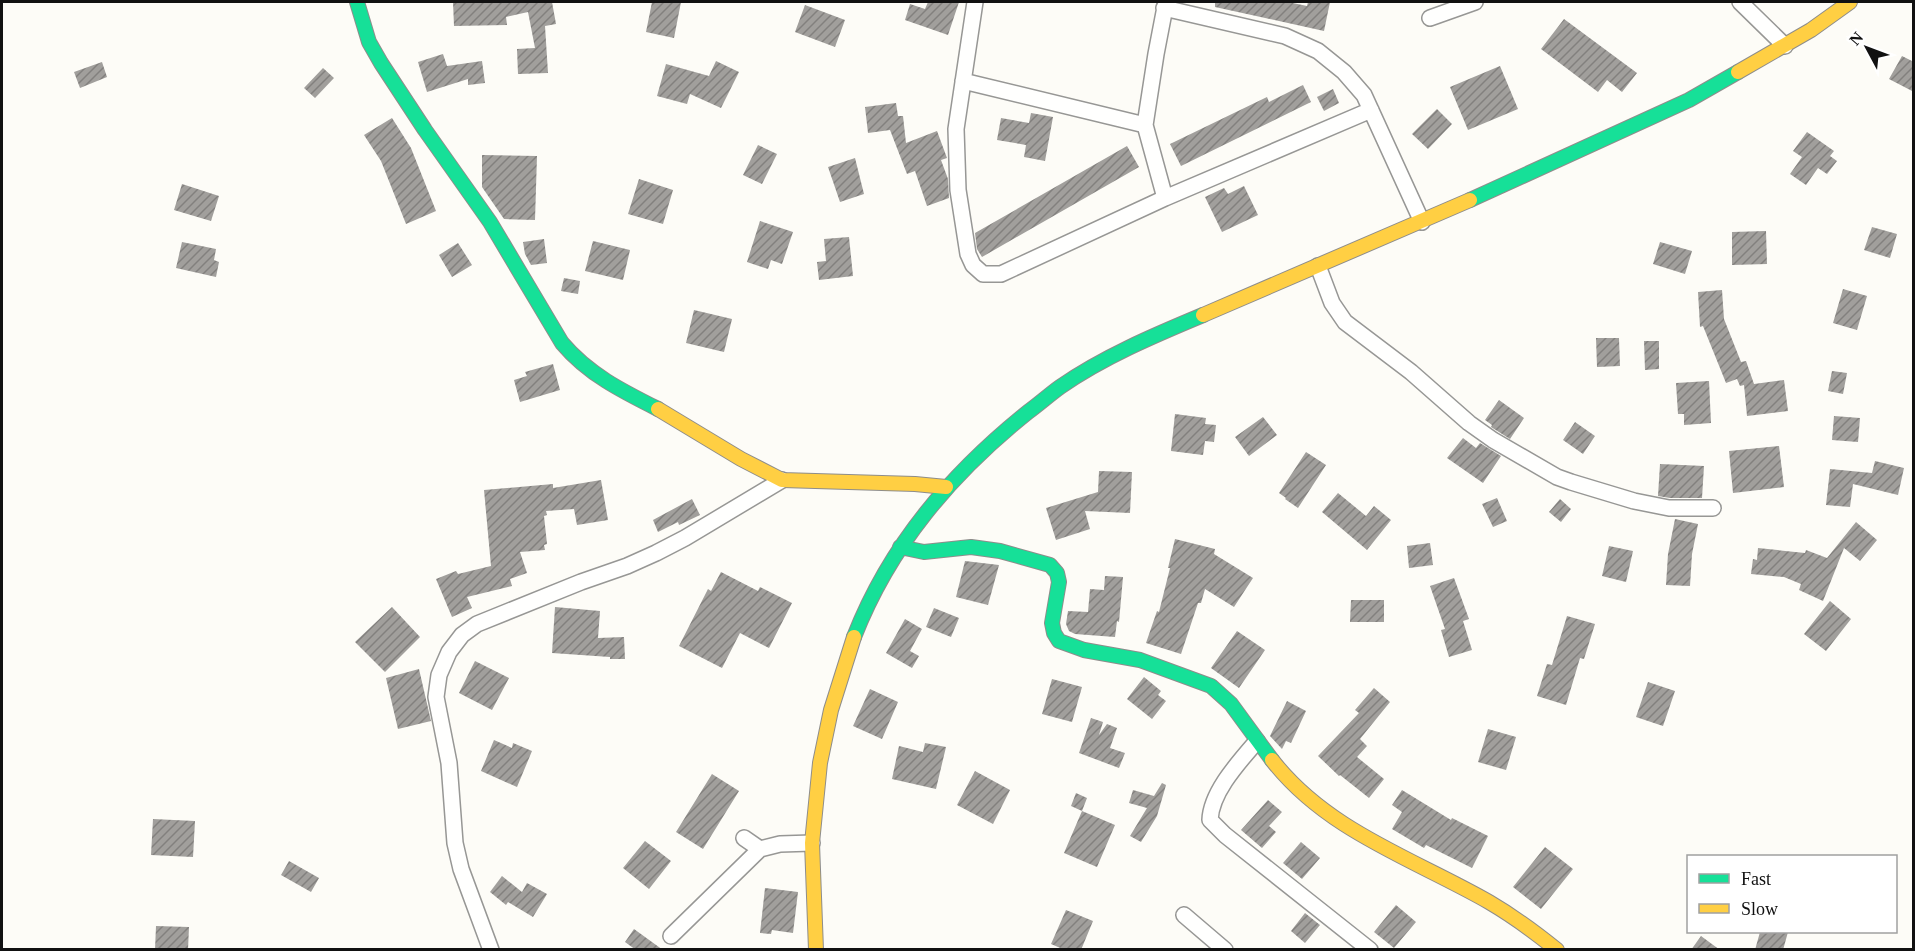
<svg xmlns="http://www.w3.org/2000/svg" width="1915" height="951" font-family="'Times New Roman',serif">
	<style>
		.building { fill: url(#building-hatch) }
		.lines { fill: none; stroke-linecap: round; stroke-linejoin: round }
		.street-casing { stroke: #979795; stroke-width: 18 }
		.fast-casing { stroke: #8e8d8b; stroke-width: 16 }
		.slow-casing { stroke: #8e8d8b; stroke-width: 16 }
		.street { stroke: #fffffe; stroke-width: 15 }
		.fast { stroke: #16e098; stroke-width: 14 }
		.slow { stroke: #ffcf43; stroke-width: 14 }
	</style>
	<defs>
		<pattern id="building-hatch" width="6" height="6" patternUnits="userSpaceOnUse" patternTransform="scale(1.5)"><rect width="6" height="6" fill="#a19f9c"/><path d="M-1 1l2-2M0 6l6-6M5 7l2-2" fill="none" stroke="#82807e"/></pattern>
	</defs>
	<rect width="100%" height="100%" fill="#fdfcf7"/>
	<path class="building" d="M453,2H552L556,24L545,26L548,73L518,74L517,49L535,48L528,12L506,17L507,25L454,26Z
		M652,2H681L674,38L646,32Z
		M928,2H959L948,35L905,20L910,4L925,9Z
		M1215,2H1288L1307,6L1308,2H1330L1324,31L1215,7Z
		M805,5L845,20L835,47L795,32Z
		M1564,19L1637,73L1622,92L1607,80L1598,92L1541,49Z
		M443,54L447,66L482,61L485,83L468,85V79L427,92L418,62Z
		M1902,56L1914,62V92L1889,79Z
		M716,61L739,72L721,108L690,94L687,104L657,96L666,64L709,76Z
		M102,62L107,77L80,88L74,72Z
		M1500,66L1518,109L1468,130L1450,87Z
		M323,68L334,78L315,98L304,88Z
		M1303,85L1311,102L1181,166L1170,144L1267,97L1269,102Z
		M1333,89L1339,103L1324,111L1317,97Z
		M896,103L898,116H903L906,143L937,131L947,158L941,160L948,179L949,198L927,206L915,171L907,174L890,130L868,133L865,107Z
		M1437,109L1452,124L1428,149L1412,134Z
		M1031,113L1053,117L1045,161L1024,157L1026,145L997,140L1001,118L1029,123Z
		M392,118L411,148L436,211L406,224L381,161L364,135Z
		M1807,132L1834,151L1830,156L1837,161L1827,174L1818,168L1806,185L1790,174L1802,157L1793,151Z
		M758,145L777,154L762,184L743,175Z
		M1127,146L1139,167L982,257L977,249L975,233Z
		M482,155L537,156L535,220L504,219L482,187Z
		M855,158L864,194L840,202L828,167Z
		M639,179L673,190L663,224L628,214Z
		M182,184L219,196L211,221L174,210Z
		M1244,186L1258,215L1222,232L1205,197L1224,188L1228,194Z
		M760,221L793,232L782,264L771,260L768,269L747,262Z
		M1872,227L1897,234L1890,258L1864,250Z
		M1766,231L1767,264L1732,265V232Z
		M849,237L853,276L819,280L817,262L826,261L824,239Z
		M544,239L547,263L531,265L525,254L523,242Z
		M593,241L630,250L623,280L585,271Z
		M182,242L216,249L214,260L219,262L216,277L176,268Z
		M1660,242L1692,251L1685,274L1653,264Z
		M458,243L472,265L452,277L439,255Z
		M564,278L580,281L578,294L561,291Z
		M1843,289L1867,296L1857,330L1833,323Z
		M1722,290L1724,319L1741,362L1746,361L1754,384L1784,380L1788,411L1747,416L1744,385L1740,386L1737,379L1726,383L1703,326L1700,327L1698,292Z
		M694,310L732,319L724,352L686,343Z
		M1596,338H1619L1620,366L1597,367Z
		M1644,341H1659V369L1645,370Z
		M553,364L560,390L520,402L514,380L527,376L525,372Z
		M1832,371L1847,373L1843,394L1828,391Z
		M1709,381L1711,423L1684,425V414H1678L1676,383Z
		M1499,400L1524,418L1510,439L1491,427L1492,425L1485,420Z
		M1175,414L1206,418L1205,424L1216,425L1214,442L1205,441L1203,455L1171,451Z
		M1834,416L1860,418L1858,442L1832,440Z
		M1263,417L1277,435L1249,456L1235,437Z
		M1575,422L1595,436L1583,454L1563,440Z
		M1463,438L1476,448L1480,443L1501,456L1483,483L1447,458Z
		M1779,446L1784,487L1733,493L1729,451Z
		M1306,452L1326,465L1298,508L1285,499L1286,498L1279,493Z
		M1875,461L1904,468L1898,495L1853,484L1850,507L1826,505L1830,469L1872,473Z
		M1660,464L1704,466L1702,498H1670L1658,496Z
		M1099,471L1132,472L1130,513L1085,511L1090,529L1056,540L1046,508L1098,492Z
		M601,480L608,520L577,525L574,509L546,511L547,515L544,516L547,544L544,545L545,550L520,552L527,573L510,579L512,586L467,597L472,608L452,617L436,579L456,571L458,574L491,566L484,490L553,484V488Z
		M1338,493L1366,516L1374,506L1391,520L1367,550L1322,512Z
		M1497,498L1507,521L1493,527L1482,504Z
		M692,499L700,515L679,525L678,522L658,532L653,520Z
		M1560,499L1571,509L1561,522L1549,512Z
		M1675,519L1698,524L1692,554L1690,586L1666,585L1668,554Z
		M1856,522L1877,540L1860,561L1844,548L1823,601L1799,590L1801,584L1784,577L1751,574L1753,559L1757,560L1758,548L1805,553L1806,550L1827,558Z
		M1175,539L1215,549L1214,554L1253,578L1234,607L1205,589L1201,603H1198L1181,654L1146,643L1157,611L1159,612L1170,568H1168Z
		M1430,543L1433,565L1409,568L1407,546Z
		M1609,546L1633,551L1626,582L1602,576Z
		M965,561L999,565L988,605L956,597Z
		M721,572L758,591L760,587L792,603L769,648L740,633L722,668L679,646L708,589L711,591Z
		M1105,576L1123,577L1119,622L1117,621L1115,637L1075,634L1069,631L1066,624L1068,611L1088,612L1090,589L1104,590Z
		M1454,578L1469,619L1463,621L1472,650L1449,657L1441,630L1445,629L1430,586Z
		M1351,600H1384V622H1350Z
		M1830,601L1851,619L1826,651L1804,634Z
		M392,607L420,637L385,672L355,642Z
		M555,607L600,611L598,638L624,637L625,659H610V657L552,653Z
		M934,608L959,618L951,637L926,627Z
		M1567,616L1595,624L1584,659L1580,658L1566,705L1537,696L1547,664L1552,665Z
		M905,619L922,629L910,651L919,656L912,668L886,653Z
		M1237,631L1265,650L1239,688L1211,668Z
		M475,661L509,678L492,710L459,693Z
		M419,669L431,721L398,729L386,678Z
		M1144,677L1161,691L1158,695L1166,701L1152,719L1127,699Z
		M1052,679L1082,687L1072,722L1042,714Z
		M1648,682L1675,691L1663,726L1636,717Z
		M1374,688L1390,702L1360,739L1367,746L1357,757L1384,779L1369,798L1340,775L1339,776L1318,756L1359,713L1355,710Z
		M870,689L898,702L882,739L853,726Z
		M1287,701L1306,711L1291,743L1286,741L1282,749L1270,736Z
		M1091,718L1103,722L1099,735L1107,724L1117,728L1110,748L1125,753L1119,768L1079,753Z
		M1488,729L1516,737L1506,770L1478,762Z
		M494,740L512,748L513,743L532,751L517,787L481,771Z
		M925,743L946,747L936,789L892,779L899,746L923,752Z
		M975,771L1010,790L993,824L957,805Z
		M712,774L739,791L703,849L676,832Z
		M1162,783L1166,785L1157,816L1141,842L1130,836L1147,808L1129,803L1133,790L1154,796Z
		M1402,790L1451,820L1452,818L1488,836L1472,868L1426,845L1424,848L1392,829L1402,812L1392,805Z
		M1076,793L1087,798L1082,811L1071,806Z
		M1268,800L1282,812L1269,826L1276,832L1262,848L1241,830Z
		M1082,811L1115,825L1097,867L1064,853Z
		M153,819L195,821L193,857L151,855Z
		M645,841L671,861L649,889L623,868Z
		M1301,842L1320,858L1302,879L1283,863Z
		M1545,847L1573,869L1541,909L1513,887Z
		M289,861L319,878L311,892L281,875Z
		M502,876L522,892L527,883L547,894L533,917L508,902L506,905L490,892Z
		M765,888L798,892L793,933L772,930L771,934L760,933Z
		M1396,905L1416,922L1394,948L1374,932Z
		M1066,910L1093,921L1081,950H1065L1051,944Z
		M1305,913L1320,925L1305,943L1291,931Z
		M156,926L189,927L188,950H155Z
		M634,929L663,950H636L625,942Z
		M1760,932H1788L1783,950H1755Z
		M1701,936L1720,950H1691Z"/>
	<g class="lines">
		<g class="street-casing">
			<path id="street" d="M975,2L956,129L958,190L968,254L973,265L983,274H1001L1165,198L1371,110
				M1740,2L1785,46
				M1164,8L1285,36L1318,51L1344,72L1364,95L1422,222
				M1430,18L1475,2
				M963,81L1145,125
				M1165,198L1145,125L1156,54L1166,2
				M1318,266L1332,303L1345,322L1411,372L1469,423L1493,440L1557,477L1571,482L1634,501L1669,508H1713
				M1257,741C1239,762 1211,792 1210,820L1225,835L1370,950
				M744,838L760,849L780,844L812,843
				M1184,915L1225,950
				M671,936L760,849
				M491,950L461,869L455,843L449,763L436,697L439,675L449,652L462,635L477,624L581,582L627,566L656,553L685,538L782,480"/>
		</g>
		<g class="fast-casing">
			<path id="fast" d="M357,2L369,42L381,63L425,130L490,222L562,343C588,374 622,391 658,409
				M1470,200L1689,100L1738,72
				M900,547L924,552L971,547L1000,551L1050,565L1057,573L1059,582L1052,623L1054,633L1059,641L1084,650L1140,660L1211,686L1231,704L1272,760
				M854,637C890,545 951,474 1028,412C1039,404 1049,395 1060,387C1103,357 1155,335 1203,315"/>
		</g>
		<g class="slow-casing">
			<path id="slow" d="M1738,72L1811,30L1850,2
				M1203,315L1470,200
				M658,409L741,459L782,480L915,484L946,487
				M1272,760C1327,831 1414,859 1489,902C1513,916 1536,933 1557,950
				M816,950L812,843L820,763L831,710L854,637"/>
		</g>
		<use href="#street" class="street"/>
		<use href="#fast" class="fast"/>
		<use href="#slow" class="slow"/>
	</g>
	<rect width="1915" height="951" fill="none" stroke="#111111" stroke-width="6"/>
	<rect x="1687" y="855" width="210" height="78" fill="#ffffff" stroke="#a0a0a0" stroke-width="1.5"/>
	<rect x="1699" y="874" width="30" height="9" fill="#16e098" stroke="#a0a0a0" stroke-width="1.5"/>
	<text x="1741" y="885" font-size="18" fill="#111111">Fast</text>
	<rect x="1699" y="904" width="30" height="9" fill="#ffcf43" stroke="#a0a0a0" stroke-width="1.5"/>
	<text x="1741" y="915" font-size="18" fill="#111111">Slow</text>
	<g transform="translate(1867 48) rotate(311)" stroke="#ffffff" stroke-width="4.5" paint-order="stroke">
	<path d="M0-4.5L10 22L0 15L-10 22Z" fill="#111111"/>
	<text y="-9" font-size="16" font-weight="bold" text-anchor="middle" fill="#111111">N</text>
	</g>
</svg>
